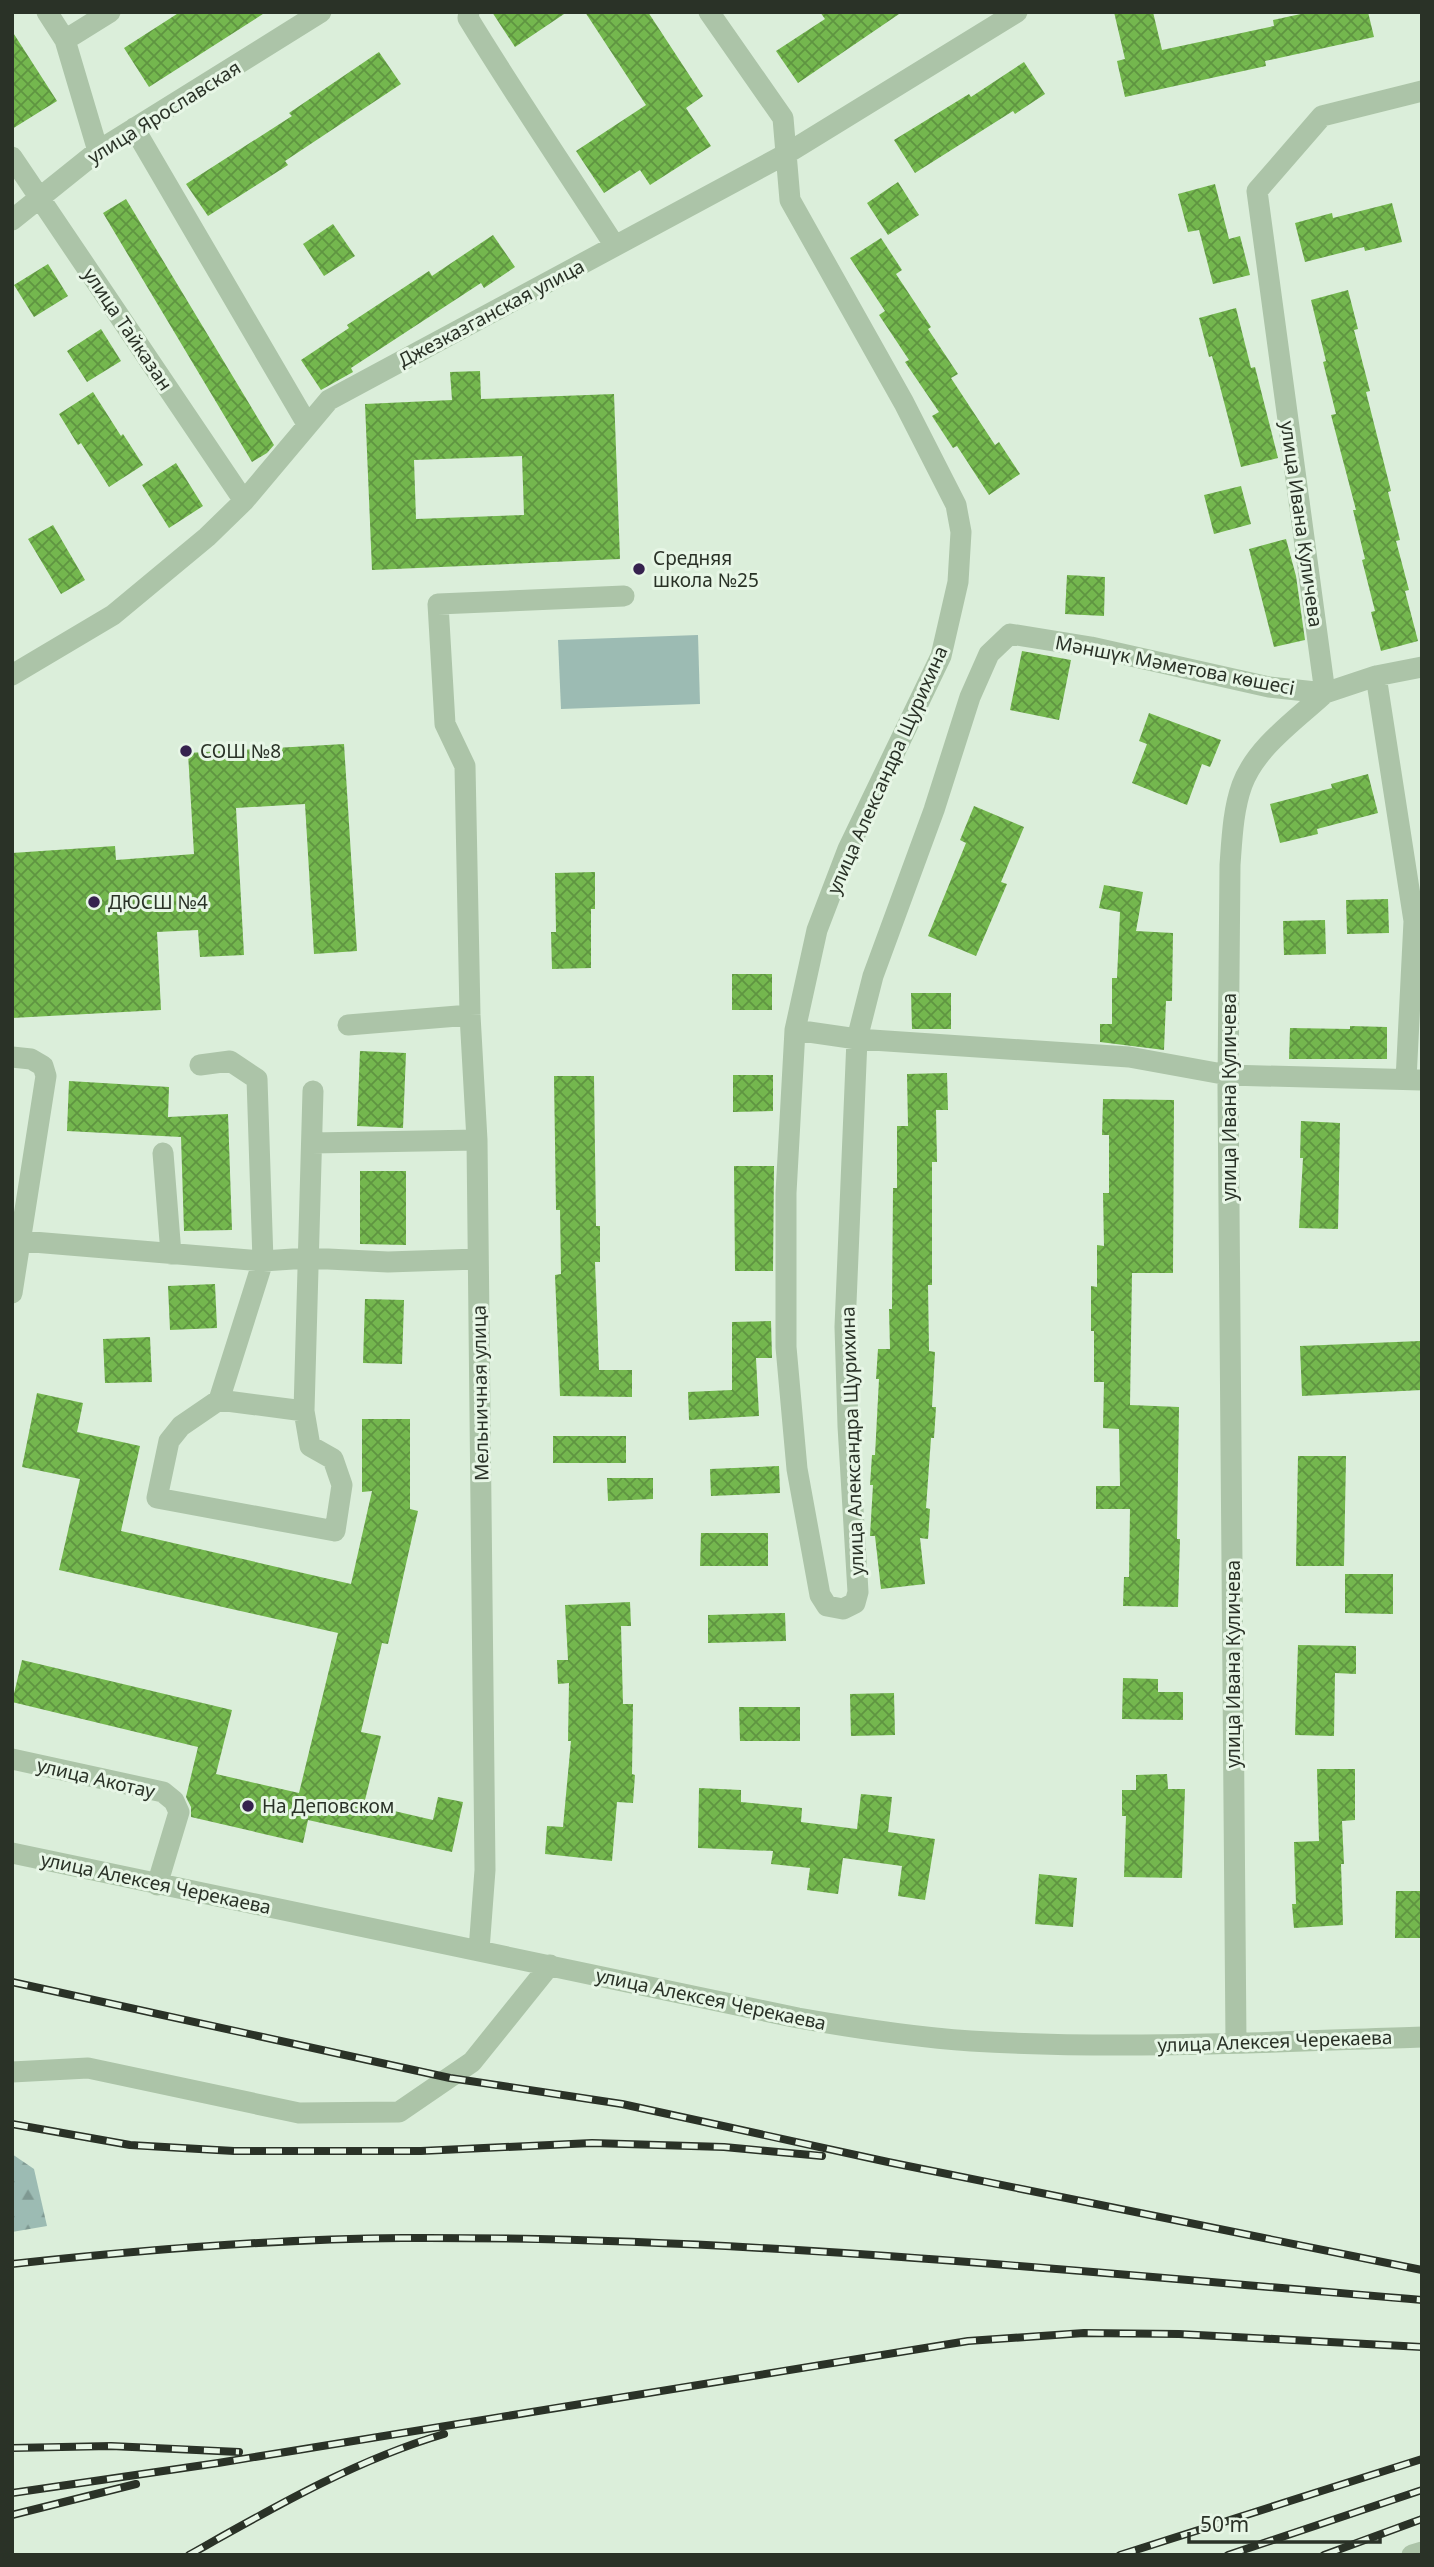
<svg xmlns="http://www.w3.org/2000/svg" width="1434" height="2567" font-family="'Noto Sans',sans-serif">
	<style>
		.green { fill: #9cbbb3 }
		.forest { fill: url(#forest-firs) }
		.building { fill: url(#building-cross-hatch); fill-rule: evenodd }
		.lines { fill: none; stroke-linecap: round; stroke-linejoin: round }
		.minor { stroke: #acc4a8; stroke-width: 21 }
		.rail-casing { stroke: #2a3227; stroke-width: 8 }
		.rail { stroke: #e7f6e6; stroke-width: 5; stroke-dasharray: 16; stroke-linecap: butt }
		.poi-dot { fill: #36224e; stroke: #e7f6e6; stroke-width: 2.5 }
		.labels { text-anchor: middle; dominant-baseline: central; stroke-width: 6; stroke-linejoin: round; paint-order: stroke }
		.street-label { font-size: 19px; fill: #2a3227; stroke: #e7f6e6 }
		.poi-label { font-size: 19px; fill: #2a3227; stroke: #e7f6e6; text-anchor: start }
	</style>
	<defs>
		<pattern id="forest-firs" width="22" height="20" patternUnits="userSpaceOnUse" patternTransform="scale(1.75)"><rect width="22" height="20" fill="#9cbbb3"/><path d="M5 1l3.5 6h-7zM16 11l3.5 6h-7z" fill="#7f9992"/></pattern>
		<pattern id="building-cross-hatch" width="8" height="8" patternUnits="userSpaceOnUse" patternTransform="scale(1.75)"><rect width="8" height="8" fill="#74b74e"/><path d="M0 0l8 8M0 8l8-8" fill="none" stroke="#5f9541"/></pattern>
	</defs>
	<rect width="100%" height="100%" fill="#dbeeda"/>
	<path class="green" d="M698,635L700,704L561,709L558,640Z"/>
	<path class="forest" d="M12,2154L34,2169L47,2226L12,2232Z"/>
	<path class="building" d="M180,12H266L149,87L124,48Z
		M492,12H567L515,47Z
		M585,12H648L703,96L686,108L711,146L650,185L640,170L604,193L576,151L646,105Z
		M820,12H902L798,83L776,51L825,19Z
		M1114,12H1153L1162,50L1274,26L1273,20L1310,12H1368L1374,37L1265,61L1266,66L1125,97L1117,61L1125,59Z
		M12,31L57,101L12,129Z
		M379,52L401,84L285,161L288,165L208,216L186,184L292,116L289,113Z
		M1024,62L1045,94L1015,114L1013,111L915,173L894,140L969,94L971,97Z
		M898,182L919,215L888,235L867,203Z
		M1215,184L1229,239L1240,236L1250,275L1213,284L1199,230L1188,232L1178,194Z
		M126,199L274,445L267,453L252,462L103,213Z
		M1392,203L1402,242L1365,251L1364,247L1305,262L1295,223L1332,213L1333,218Z
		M333,224L355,256L324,276L303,244Z
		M493,235L515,267L484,288L481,283L351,368L353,372L321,390L301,360L349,328L347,325L429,271L432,276Z
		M881,238L902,270L896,274L931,327L928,329L958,374L951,378L995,445L999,442L1020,474L989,495L957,446L953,448L932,416L939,412L905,362L909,360L879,315L885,311L850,258Z
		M48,264L68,296L34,317L14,285Z
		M1348,290L1358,329L1354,330L1370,391L1366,392L1391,491L1388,492L1400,540L1396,541L1409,590L1405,591L1418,641L1381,651L1371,612L1375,611L1362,560L1365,559L1353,510H1356L1331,415L1336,414L1323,362L1326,361L1311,300Z
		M1236,308L1251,368L1255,367L1278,458L1241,467L1212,356L1209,357L1199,318Z
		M101,329L121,361L87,382L67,351Z
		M480,371L481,399L614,394L620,559L372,570L365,404L452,400L450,372ZM522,456L524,515L416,519L414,460Z
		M93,392L121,436L123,434L143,465L109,487L81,443L78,445L59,414Z
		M176,463L203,506L169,528L142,485Z
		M1241,486L1251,524L1214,534L1204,495Z
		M53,525L85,580L61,594L28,539Z
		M1286,539L1296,576L1305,640L1274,647L1249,549Z
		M1067,575L1105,577L1104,616L1065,614Z
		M1022,651L1071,660L1059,720L1010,710Z
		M1149,713L1221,740L1210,767L1202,764L1187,805L1132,783L1147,744L1139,741Z
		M344,744L357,951L314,954L305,804L236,808L244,955L200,957L198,930L157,932L161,1010L12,1018V853L115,846L116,860L194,854L188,753Z
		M1368,774L1378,813L1317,829L1318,834L1280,843L1270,804L1332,788L1331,784Z
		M974,806L1024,827L1001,882L1007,884L976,956L928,936L966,843L960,840Z
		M595,872V909H591V968L552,969L551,932H556L555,873Z
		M1104,885L1143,892L1136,931L1173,933L1172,1001H1166L1164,1050L1100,1042V1024H1112V978H1117L1120,912L1099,908Z
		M1388,899L1389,933L1347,934L1346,900Z
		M1325,920L1326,954L1284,955L1283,921Z
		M732,974H772V1010H732Z
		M911,993H951V1029H912Z
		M1350,1026L1387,1027V1059H1289L1290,1028L1350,1029Z
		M360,1051L406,1053L403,1128L357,1126Z
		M947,1073L948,1110H936L937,1162H932V1285H928L929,1351L935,1352L932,1407H936L934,1438H931L926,1508L930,1509L928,1539L920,1538L925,1584L881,1589L875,1536H870L873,1485H870L872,1455H875L879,1379H876L878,1349H890L889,1309H892L893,1188H897V1126H908L907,1074Z
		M733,1075H773V1111L733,1112Z
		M554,1076H594L596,1226H600V1262H595L599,1370H632V1397L560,1396L555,1275L561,1274L560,1210H556Z
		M69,1081L169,1087L168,1117L228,1114L232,1230L184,1231L181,1137L67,1131Z
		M1103,1099L1174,1100L1173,1273H1132L1130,1405L1179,1407L1177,1539H1180L1178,1607L1123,1606L1124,1577H1129L1130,1509H1096V1486H1120L1119,1429L1103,1428L1104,1382H1094V1331H1091V1286L1097,1287V1245L1104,1246L1103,1193H1109V1135H1102Z
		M1301,1121L1340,1123L1338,1229L1299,1228L1303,1158H1300Z
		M734,1166H774L773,1271H735Z
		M360,1171H406V1245L360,1244Z
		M215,1284L217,1328L170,1330L168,1286Z
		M365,1299L404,1300L402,1364L363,1363Z
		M771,1321L772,1358H756L759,1416L689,1420L688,1392L732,1390V1322Z
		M150,1337L152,1382L105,1383L103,1339Z
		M1420,1341L1422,1390L1302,1396L1300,1346Z
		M37,1393L83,1403L77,1432L140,1446L121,1531L351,1584L372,1491L362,1492V1419H410V1509L418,1511L388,1644L382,1643L361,1732L381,1736L364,1804L433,1820L438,1797L463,1802L452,1852L308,1820L303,1843L191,1817V1807L186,1797L198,1747L12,1702L22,1660L232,1710L216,1774L299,1793L338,1633L59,1570L80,1479L22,1467Z
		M553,1436H626V1463H553Z
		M1298,1456H1346L1344,1566H1296Z
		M779,1466L780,1493L711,1496L710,1469Z
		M607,1478H653V1499L608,1501Z
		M701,1533H768V1566H700Z
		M1345,1574H1393V1614L1345,1613Z
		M630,1602L631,1626H621L623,1704H633L632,1774L635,1775L633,1803L617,1802L612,1861L545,1854L547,1826L563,1827L571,1741H568L569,1683L558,1684L557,1660H568L565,1605Z
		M785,1613L786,1641L708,1643V1615Z
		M1298,1645L1356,1646V1674L1335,1673L1334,1736L1295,1735Z
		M1123,1678L1158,1679V1692H1183V1720L1122,1719Z
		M894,1693L895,1735L851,1736L850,1694Z
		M739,1707H800V1741H740Z
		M1317,1769H1355V1820L1342,1821L1344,1864H1341L1343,1925L1294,1928L1292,1904H1296L1294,1842L1319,1841Z
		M1167,1774L1168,1789H1185L1182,1878L1124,1877L1126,1816H1122V1790H1136V1775Z
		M699,1788L741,1790V1802L802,1808L801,1822L857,1829L861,1794L892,1797L888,1832L935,1839L925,1900L898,1896L902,1866L843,1858L838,1894L807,1890L810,1868L771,1864L773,1851L698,1848Z
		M1039,1874L1077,1878L1073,1927L1035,1924Z
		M1396,1891H1422V1938H1395Z"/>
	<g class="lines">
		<path class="minor" d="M47,12L65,40L110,12
			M469,12L468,18C515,95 566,170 615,246
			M709,12L783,118L790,200L904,403L956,505L961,532L958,582L941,656L848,849L817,930L795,1030L786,1193V1347L797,1469L820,1595L827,1606L843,1609L855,1603L858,1592L848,1426L845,1327L857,1039L873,976L934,810L970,697L989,654L1010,634L1091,647L1269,687L1325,693L1376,676L1422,667
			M65,40L98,151
			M134,128L307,424
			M12,157L244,501
			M12,220L98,151L321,12
			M12,675L113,615L207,537L244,501L329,400L786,154L1017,12
			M1376,676L1414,921L1406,1080
			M1325,693L1257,191L1322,116L1422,91
			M348,1025L470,1015
			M795,1030L857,1039L1129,1057L1228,1075L1422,1080
			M12,1057L31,1059L43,1066L46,1076L12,1293
			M200,1065L230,1061L257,1079L263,1261L219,1400
			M312,1143L477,1140
			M163,1153L171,1254
			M21,1241L263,1261L308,1258L388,1262L477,1259
			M304,1411L310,1446L333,1459L342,1485L335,1531L157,1498L169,1441L181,1426L219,1400L304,1411L313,1091
			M12,1759L163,1792L174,1801L179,1812L157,1885
			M12,1853L798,2018C855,2028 913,2037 971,2041C1121,2050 1272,2042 1422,2037
			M479,1950L485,1870L477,1140L470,1015L465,766L445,724L438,604L624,596
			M1236,2043L1228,1087L1230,865C1232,838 1233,810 1242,785C1256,747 1296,720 1325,693
			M12,2072L88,2068L299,2113L399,2112L472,2062L550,1965
			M1412,2555L1422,2552"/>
		<g class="rail-casing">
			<path id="rail" d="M12,1982L450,2078L622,2104L888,2162L1422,2270
				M12,2124L130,2145L234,2151H421L592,2143L724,2147L822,2156
				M12,2264C141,2250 272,2239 402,2238C742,2236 1083,2272 1422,2300
				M12,2448L111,2446L239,2452
				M12,2493L218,2463L968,2341L1084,2333L1179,2334L1422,2347
				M12,2515L136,2484
				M189,2555C271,2509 353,2461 444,2434
				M1120,2555L1422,2459
				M1228,2555L1422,2490
				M1324,2555L1422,2519"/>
		</g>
		<use href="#rail" class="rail"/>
	</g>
	<g class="poi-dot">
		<circle cx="639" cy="569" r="7"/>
		<circle cx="186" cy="751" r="7"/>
		<circle cx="94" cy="902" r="7"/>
		<circle cx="248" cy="1806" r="7"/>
	</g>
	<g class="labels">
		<g class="street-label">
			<text transform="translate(164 112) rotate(-32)">улица Ярославская</text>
			<text transform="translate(491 313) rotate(-28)">Джезказганская улица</text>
			<text transform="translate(128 329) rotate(56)">улица Тайказан</text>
			<text transform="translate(1302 524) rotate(82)">улица Ивана Куличева</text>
			<text transform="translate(1175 665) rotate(11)">Мәншүк Мәметова көшесі</text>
			<text transform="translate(887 770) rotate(-66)">улица Александра Щурихина</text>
			<text transform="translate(1229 1097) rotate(-90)">улица Ивана Куличева</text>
			<text transform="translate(480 1393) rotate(-91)">Мельничная улица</text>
			<text transform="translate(852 1441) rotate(-92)">улица Александра Щурихина</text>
			<text transform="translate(1233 1664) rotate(-90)">улица Ивана Куличева</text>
			<text transform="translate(96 1778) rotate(13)">улица Акотау</text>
			<text transform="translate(156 1883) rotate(12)">улица Алексея Черекаева</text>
			<text transform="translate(711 1999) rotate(12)">улица Алексея Черекаева</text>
			<text transform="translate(1275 2041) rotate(-2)">улица Алексея Черекаева</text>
		</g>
		<g class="poi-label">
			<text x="653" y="558">Средняя<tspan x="653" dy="22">школа №25</tspan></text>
			<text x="200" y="751">СОШ №8</text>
			<text x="108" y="902">ДЮСШ №4</text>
			<text x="262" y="1806">На Деповском</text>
		</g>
	</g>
	<rect width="1434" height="2567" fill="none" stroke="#2a3227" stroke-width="28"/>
	<path d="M1189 2532v10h191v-10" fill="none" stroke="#2a3227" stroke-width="3.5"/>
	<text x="1200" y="2532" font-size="21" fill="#2a3227" stroke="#e7f6e6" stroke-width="5" paint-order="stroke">50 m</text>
</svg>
